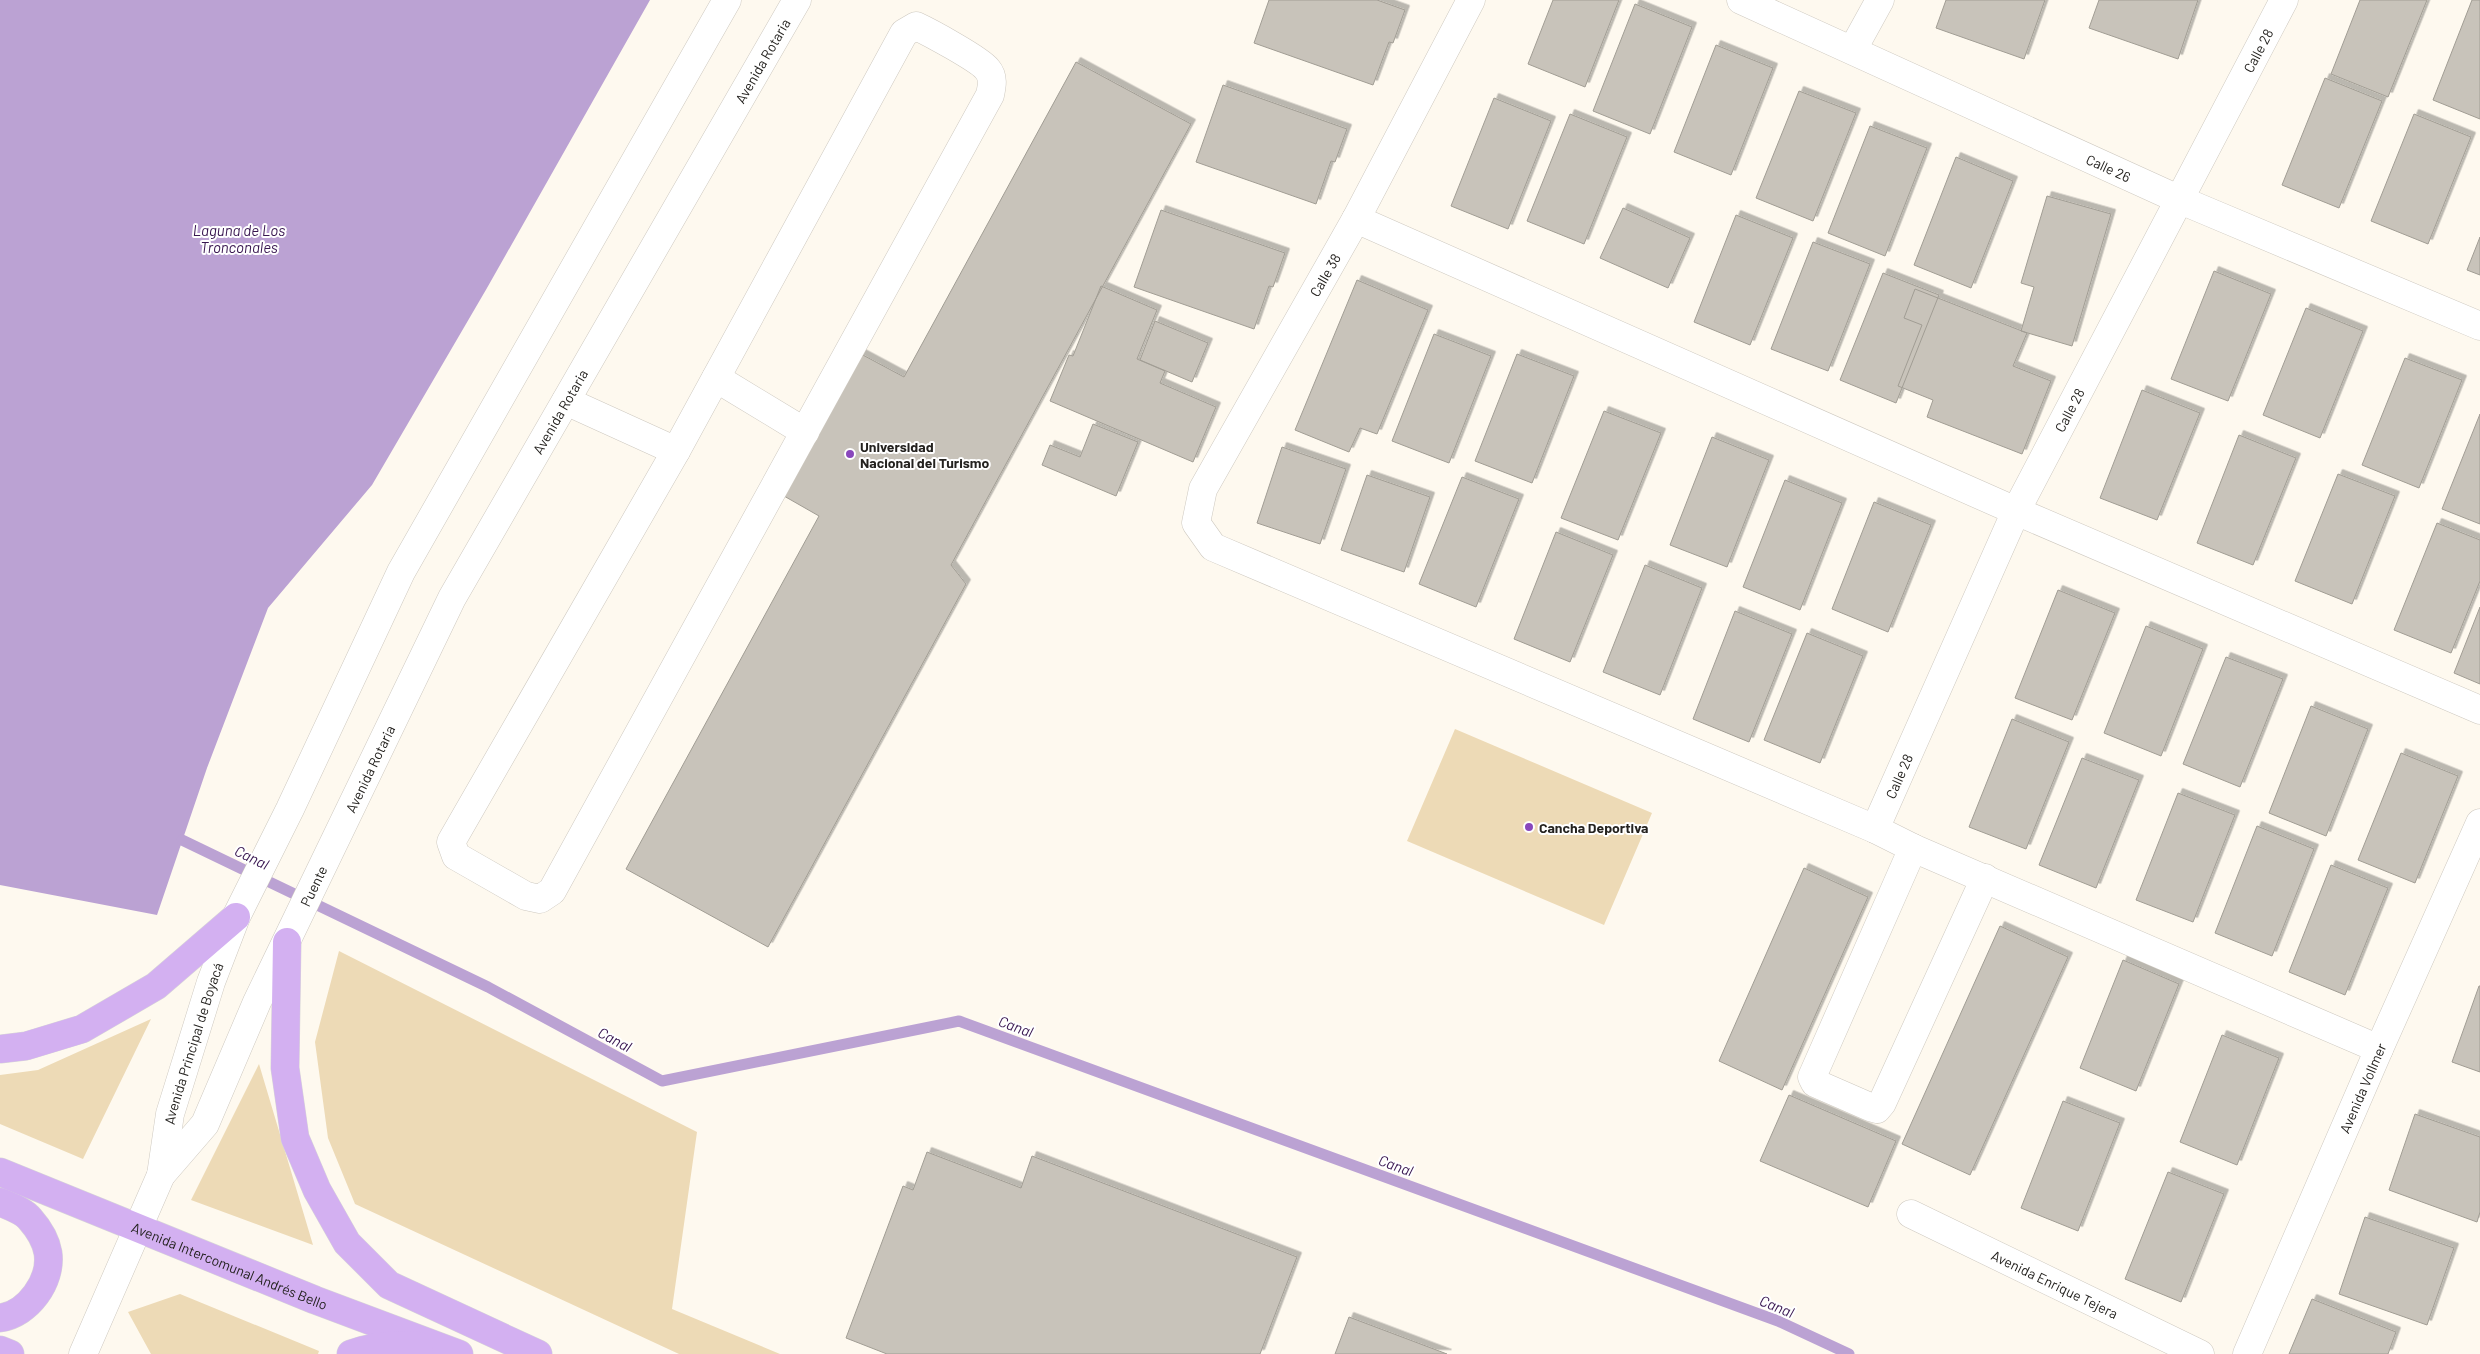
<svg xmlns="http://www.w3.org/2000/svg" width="2480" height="1354" font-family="Barlow,sans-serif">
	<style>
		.green { fill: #eddab6 }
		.water { fill: #bba2d3 }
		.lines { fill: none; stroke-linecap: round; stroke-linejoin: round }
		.stream { stroke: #bba2d3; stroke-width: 11 }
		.building { fill: #c8c3ba; stroke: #a19d94; filter: url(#shadow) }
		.minor-casing { stroke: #cec9c0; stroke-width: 29 }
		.major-casing { stroke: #d8d7d7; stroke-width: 29 }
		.minor { stroke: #fff; stroke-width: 28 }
		.major { stroke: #d3b0f1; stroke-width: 28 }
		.poi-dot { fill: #8947bc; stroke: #fff; stroke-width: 2 }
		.labels { text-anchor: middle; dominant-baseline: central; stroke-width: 4; stroke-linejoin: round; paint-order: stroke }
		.street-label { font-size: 14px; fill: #24221f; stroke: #fff }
		.poi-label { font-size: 14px; font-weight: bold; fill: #24221f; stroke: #fff; text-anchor: start }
		.water-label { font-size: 15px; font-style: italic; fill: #381650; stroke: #fff }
	</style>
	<defs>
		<filter id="shadow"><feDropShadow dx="4.5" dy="-4.5" stdDeviation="0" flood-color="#0004"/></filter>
	</defs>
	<rect width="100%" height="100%" fill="#fef9ef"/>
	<path class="green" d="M1455,729L1652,813L1604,925L1407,841Z
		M339,951L697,1132L672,1309L780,1354H679L355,1204L328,1138L315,1042Z
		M151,1019L83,1159L0,1124V1075L38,1070Z
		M259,1064L313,1245L191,1200Z
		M180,1294L319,1351L318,1354H151L128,1312Z"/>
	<path class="water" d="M0,0H650L487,288L372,485L268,608L207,768L157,915L0,885Z"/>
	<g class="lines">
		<path class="stream" d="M182,840L488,987L662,1081L959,1021L1778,1321L1849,1354"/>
	</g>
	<path class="building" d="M1269,0H1377L1405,10L1393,43L1389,42L1373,85L1254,43Z
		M1553,0H1619L1585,87L1528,64Z
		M1946,0H2045L2024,59L1936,28Z
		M2099,0H2198L2178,59L2089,28Z
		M2360,0H2427L2388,97L2331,74Z
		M2472,0H2480V119L2433,100Z
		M1635,4L1692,27L1650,134L1593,111Z
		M1716,45L1773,68L1731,175L1674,152Z
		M1076,62L1191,124L951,565L966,584L768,947L626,869L819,516L784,496L861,354L904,377Z
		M2325,78L2382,101L2339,208L2282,185Z
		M1223,85L1347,129L1335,162L1331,161L1316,204L1196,162Z
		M1799,91L1856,113L1813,221L1756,198Z
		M1494,98L1551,121L1508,229L1451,206Z
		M1570,114L1627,137L1584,244L1527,221Z
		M2414,114L2471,137L2428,244L2371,221Z
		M1870,126L1927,148L1885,256L1828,233Z
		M1956,157L2013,181L1971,288L1914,265Z
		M2047,196L2111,214L2072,346L2021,331L2034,287L2021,283Z
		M1623,208L1690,238L1668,288L1600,258Z
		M1161,210L1285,253L1273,287L1269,286L1254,329L1134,287Z
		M1736,215L1793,238L1750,345L1694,322Z
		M2480,237V275L2467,270Z
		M1813,242L1870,264L1828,371L1771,349Z
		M2214,271L2271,294L2228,401L2171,379Z
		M1883,273L1939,295L1896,403L1840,380Z
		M1357,280L1428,310L1377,434L1360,428L1349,452L1295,430Z
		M1101,286L1157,310L1137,359L1165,371L1160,383L1216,407L1193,462L1050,401L1069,355L1073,356Z
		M1915,289L2027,333L2013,366L2051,381L2022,454L1927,417L1933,400L1898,386L1922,325L1904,318Z
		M2306,308L2363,331L2320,438L2263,415Z
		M1155,321L1208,343L1192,382L1140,360Z
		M1434,334L1491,356L1449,463L1392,441Z
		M1517,354L1574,376L1532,483L1475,461Z
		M2405,358L2462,380L2419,488L2362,465Z
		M2142,390L2200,413L2157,520L2100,498Z
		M1604,411L1661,433L1618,540L1561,518Z
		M2480,414V524L2442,509Z
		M1093,424L1138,442L1116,496L1042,465L1050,445L1080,457Z
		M2239,435L2296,458L2253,565L2197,543Z
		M1712,437L1769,460L1727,567L1670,545Z
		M1282,447L1346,469L1320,544L1257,523Z
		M2338,474L2395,496L2352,604L2295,581Z
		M1367,475L1430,497L1404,572L1341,550Z
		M1462,477L1519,499L1476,607L1419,584Z
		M1785,480L1842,503L1800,610L1743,587Z
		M1874,502L1931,525L1888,632L1832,609Z
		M2437,523L2480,540V581L2451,653L2394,630Z
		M1556,532L1613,555L1570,662L1514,639Z
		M1645,565L1702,588L1660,695L1603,672Z
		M2058,590L2115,613L2072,720L2015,698Z
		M2480,607V684L2454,673Z
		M1735,611L1792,634L1749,742L1693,719Z
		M2146,626L2203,649L2161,756L2104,733Z
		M1807,633L1863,656L1820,763L1764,740Z
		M2226,657L2283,679L2240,787L2183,764Z
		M2311,706L2368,729L2326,836L2269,813Z
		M2012,719L2069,742L2026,849L1969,827Z
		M2401,753L2458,776L2415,883L2358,860Z
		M2082,758L2139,780L2096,888L2039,865Z
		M2178,793L2235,815L2193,922L2136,900Z
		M2257,826L2314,849L2272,956L2215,933Z
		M2331,865L2388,888L2345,995L2289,972Z
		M1804,868L1868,897L1782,1090L1719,1061Z
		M2000,926L2068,957L1970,1175L1902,1144Z
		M2123,960L2179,984L2136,1091L2080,1068Z
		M2479,986H2480V1072L2452,1062Z
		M2222,1035L2279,1058L2237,1165L2180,1142Z
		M1789,1095L1896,1141L1868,1207L1760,1161Z
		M2063,1101L2120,1123L2078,1231L2021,1208Z
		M2415,1114L2480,1137V1212L2477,1222L2389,1190Z
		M927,1152L1021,1188L1032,1156L1297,1257L1260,1354H887L846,1338L903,1186L913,1190Z
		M2168,1172L2224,1194L2181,1302L2125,1279Z
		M2365,1217L2454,1248L2427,1325L2339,1294Z
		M2312,1299L2396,1332L2388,1354H2289Z
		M1349,1317L1447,1354H1335Z"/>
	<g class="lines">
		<g class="minor-casing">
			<g id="minor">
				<path d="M1471,0L1356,219L1203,489L1196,523L1213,547L1875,829L1913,848L2379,1049"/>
				<path id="s1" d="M1741,0L2178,199L2480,326"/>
				<path d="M916,26C929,32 979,59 987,69C994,77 992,86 990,95L552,891L540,899L526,896L456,856L451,842L676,451L904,33Z"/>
				<path d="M1853,49L1880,0"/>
				<path d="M1356,219L2016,511L2480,710"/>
				<path d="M716,378L805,432"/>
				<path d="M566,401L676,451"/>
				<path id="s2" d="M1875,829L2016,511L2284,0"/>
				<path d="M1913,848L1812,1077L1815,1083L1870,1107L1877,1109L1882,1103L1985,878"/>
				<path id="s3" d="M161,1175L205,1124L257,1002L452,598L797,0"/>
				<path id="s4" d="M1911,1214L2200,1354"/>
				<path id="s5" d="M83,1354L161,1175L170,1114L211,982L236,917L290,809L401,572L727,0"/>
				<path id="s6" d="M2247,1354L2379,1049L2480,823"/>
			</g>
		</g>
		<g class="major-casing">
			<g id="major">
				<path d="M287,942L285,1068L295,1138L317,1190L347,1243L389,1285L538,1354"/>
				<path d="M0,1049L26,1046L82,1029L156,986L236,917"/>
				<path id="s7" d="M0,1172L315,1300L459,1354"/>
				<path d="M0,1202C9,1206 24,1211 30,1219C38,1228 46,1241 48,1253C52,1281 28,1314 0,1318"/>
				<path d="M0,1350L10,1354"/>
				<path d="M351,1354C373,1346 394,1344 419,1346"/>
			</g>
		</g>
		<use href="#minor" class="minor"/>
		<use href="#major" class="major"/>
	</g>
	<g class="poi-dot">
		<circle cx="850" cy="454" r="5"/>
		<circle cx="1529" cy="827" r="5"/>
	</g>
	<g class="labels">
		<g class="street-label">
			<text stroke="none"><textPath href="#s2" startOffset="868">Calle 28</textPath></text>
			<text stroke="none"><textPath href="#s3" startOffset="1269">Avenida Rotaria</textPath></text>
			<text stroke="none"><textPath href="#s1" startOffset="404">Calle 26</textPath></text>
			<text transform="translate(1325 275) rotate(-60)">Calle 38</text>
			<text stroke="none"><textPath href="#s2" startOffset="462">Calle 28</textPath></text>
			<text stroke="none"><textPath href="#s3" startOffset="864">Avenida Rotaria</textPath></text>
			<text stroke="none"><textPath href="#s3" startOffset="459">Avenida Rotaria</textPath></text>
			<text stroke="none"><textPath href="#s2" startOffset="58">Calle 28</textPath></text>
			<text stroke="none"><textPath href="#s3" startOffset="329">Puente</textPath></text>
			<text stroke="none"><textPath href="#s5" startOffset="331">Avenida Principal de Boyacá</textPath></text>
			<text stroke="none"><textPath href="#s6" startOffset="290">Avenida Vollmer</textPath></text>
			<text stroke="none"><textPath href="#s7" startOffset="248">Avenida Intercomunal Andrés Bello</textPath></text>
			<text stroke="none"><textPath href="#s4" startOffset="160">Avenida Enrique Tejera</textPath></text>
		</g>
		<g class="poi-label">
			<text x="860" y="446">Universidad<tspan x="860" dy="16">Nacional del Turismo</tspan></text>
			<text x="1539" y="827">Cancha Deportiva</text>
		</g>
		<g class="water-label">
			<text x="239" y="230">Laguna de Los<tspan x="239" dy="17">Tronconales</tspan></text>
			<text transform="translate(252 857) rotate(26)">Canal</text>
			<text transform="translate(1016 1026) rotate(20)">Canal</text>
			<text transform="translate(615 1039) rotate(28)">Canal</text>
			<text transform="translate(1396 1165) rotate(20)">Canal</text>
			<text transform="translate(1777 1306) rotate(22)">Canal</text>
		</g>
	</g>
</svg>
